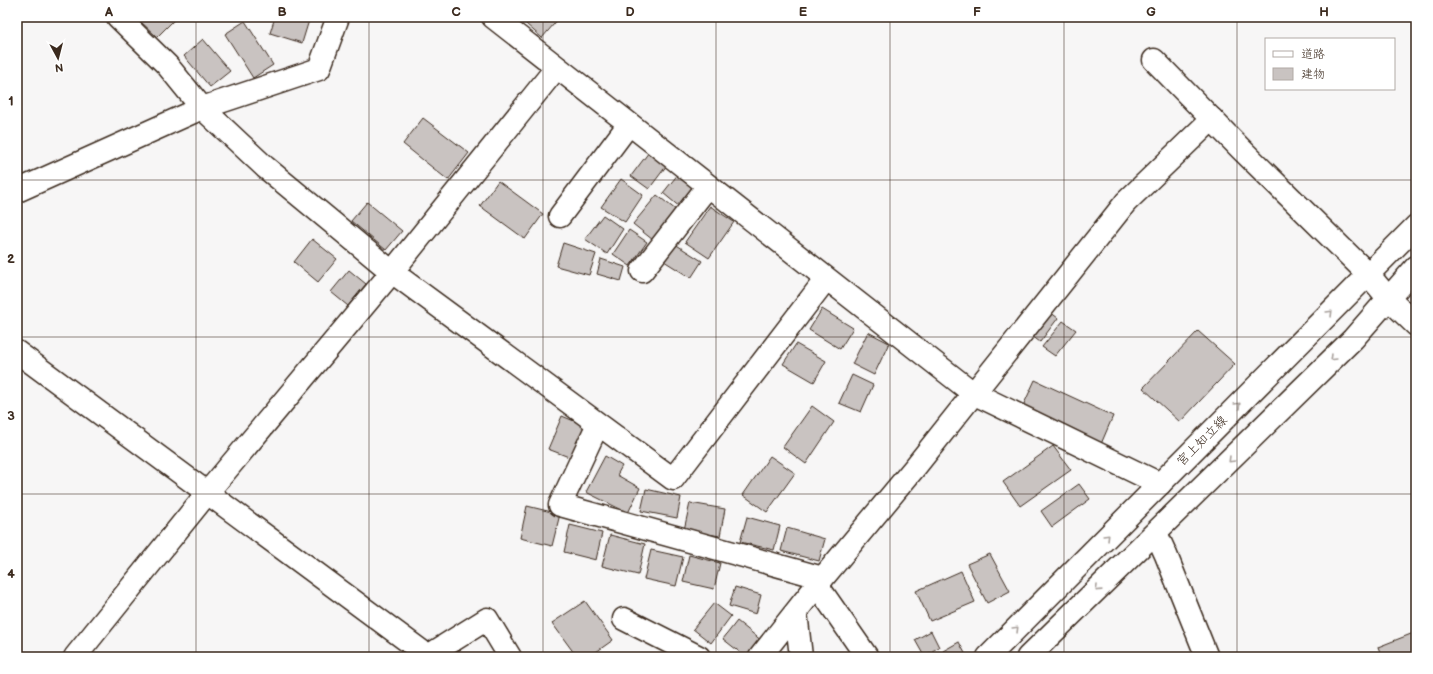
<svg xmlns="http://www.w3.org/2000/svg" width="1433" height="674" font-family="'Balsamiq Sans','Klee One',sans-serif">
	<style>
		.building { fill: #c9c3c1; stroke: #3b2a1e }
		.lines { fill: none; stroke-linecap: round; stroke-linejoin: round }
		.minor-casing { stroke: #3b2a1e; stroke-width: 25 }
		.tertiary-casing { stroke: #3b2a1e; stroke-width: 25 }
		.secondary-casing { stroke: #3b2a1e; stroke-width: 25 }
		.minor { stroke: #fff; stroke-width: 22 }
		.tertiary { stroke: #fff; stroke-width: 22 }
		.secondary { stroke: #fff; stroke-width: 22 }
		.oneway { stroke: #a79f9a }
		.grid { fill: none; stroke: #3b2a1e; stroke-width: 1; stroke-opacity: 0.55 }
		.labels { text-anchor: middle; dominant-baseline: central; stroke-width: 3; stroke-linejoin: round; paint-order: stroke }
		.street-label { font-size: 13px; fill: #3b2a1e; stroke: #fff }
		.neatline { fill: none; stroke: #3b2a1e; stroke-width: 1.5 }
		.grid-label { font-size: 13px; text-anchor: middle; font-weight: bold; fill: #3b2a1e }
	</style>
	<rect width="100%" height="100%" fill="#f7f6f6"/>
	<filter id="ink" filterUnits="userSpaceOnUse"><feTurbulence type="fractalNoise" baseFrequency=".025" numOctaves="2"/><feDisplacementMap in="SourceGraphic" scale="8" xChannelSelector="R" yChannelSelector="G"/><feConvolveMatrix kernelMatrix="1 2 1 2 8 2 1 2 1" color-interpolation-filters="sRGB"/></filter>
	<g filter="url(#ink)">
		<path class="building" d="M142,17H177L157,37L139,20Z
			M275,17H310L302,43L270,33Z
			M518,17H560L542,38Z
			M245,21L273,65L253,78L225,34Z
			M203,39L230,71L210,87L184,56Z
			M423,118L469,153L448,180L403,144Z
			M649,152L667,165L649,189L631,176Z
			M679,173L697,187L681,208L663,193Z
			M621,179L643,195L625,222L601,207Z
			M498,181L543,214L525,239L480,206Z
			M657,195L676,210L653,240L633,224Z
			M367,202L402,231L386,250L351,221Z
			M710,206L734,222L709,258L685,242Z
			M603,215L623,229L607,254L585,239Z
			M629,230L647,242L630,266L613,254Z
			M312,239L337,259L318,282L294,262Z
			M563,243L596,254L589,275L556,266Z
			M675,244L702,261L691,278L664,261Z
			M601,259L625,267L621,281L597,274Z
			M349,270L366,284L348,306L331,292Z
			M822,309L853,328L840,349L809,330Z
			M1046,309L1058,318L1040,342L1028,333Z
			M1063,321L1076,330L1055,356L1042,347Z
			M1198,331L1235,364L1180,422L1143,388Z
			M868,332L889,343L874,375L852,364Z
			M796,344L826,361L814,382L783,364Z
			M852,375L873,385L861,412L839,403Z
			M1035,380L1113,416L1101,444L1023,406Z
			M812,406L834,422L806,464L783,447Z
			M562,416L586,426L574,459L548,449Z
			M1053,446L1071,470L1020,506L1003,482Z
			M605,456L622,466L617,475L640,488L628,513L586,492Z
			M770,456L795,473L767,512L743,495Z
			M1079,484L1090,499L1052,527L1041,511Z
			M646,489L681,497L677,518L641,511Z
			M690,503L725,509L720,536L684,530Z
			M527,506L560,514L552,546L520,538Z
			M747,517L780,526L774,550L740,542Z
			M570,525L602,533L596,560L564,552Z
			M787,528L825,539L819,561L781,551Z
			M610,535L645,544L638,575L602,566Z
			M651,550L683,557L676,586L644,579Z
			M990,554L1010,591L987,603L967,564Z
			M689,555L720,563L714,589L683,582Z
			M961,571L975,602L930,621L916,591Z
			M735,587L761,595L756,614L729,606Z
			M585,601L613,640L589,657H577L552,623Z
			M714,603L731,616L711,643L693,629Z
			M737,621L762,641L750,657H746L723,639Z
			M931,631L939,647L924,656L915,640Z
			M1416,632V657H1382L1378,647Z
			M959,642L967,657H946L943,651Z"/>
		<g class="lines">
			<g class="minor-casing">
				<path id="minor" d="M118,17L167,65L202,108L265,167L392,272L673,479L826,279
					M493,17L973,393L1160,484
					M17,191L202,108L319,69L338,17
					M560,216L629,124
					M642,271L708,186
					M17,352L428,656L487,619L510,657
					M598,424L560,505L823,578
					M1156,533L1166,555L1207,657
					M817,585L867,657
					M796,612L801,657
					M624,619L699,657
					M75,657L208,492L392,272L557,67
					M760,657L817,585L916,466L1126,202L1212,119"/>
			</g>
			<g class="tertiary-casing">
				<path id="tertiary" d="M1154,60L1241,149L1368,274L1388,298L1416,325"/>
			</g>
			<g class="secondary-casing">
				<path id="secondary" d="M988,657L1416,226
					M1028,657L1353,339L1416,267"/>
			</g>
			<use href="#minor" class="minor"/>
			<use href="#tertiary" class="tertiary"/>
			<use href="#secondary" class="secondary"/>
		</g>
		<defs><path id="oneway-chevron" d="M-2-3.5L2.5 0L-2 3.5" fill="none" stroke-width="1.6" stroke-linecap="round" stroke-linejoin="round"/></defs>
		<g class="oneway">
			<use href="#oneway-chevron" transform="translate(1330 313) rotate(-45)"/>
			<use href="#oneway-chevron" transform="translate(1333 358) rotate(135)"/>
			<use href="#oneway-chevron" transform="translate(1238 405) rotate(-45)"/>
			<use href="#oneway-chevron" transform="translate(1231 460) rotate(135)"/>
			<use href="#oneway-chevron" transform="translate(1107 537) rotate(-45)"/>
			<use href="#oneway-chevron" transform="translate(1098 589) rotate(136)"/>
			<use href="#oneway-chevron" transform="translate(1016 629) rotate(-45)"/>
		</g>
	</g>
	<path class="grid" d="M196,17V657M369,17V657M543,17V657M716,17V657M890,17V657M1064,17V657M1237,17V657M17,180H1416M17,337H1416M17,494H1416"/>
	<g class="labels">
		<g class="street-label">
			<text transform="translate(1202 441) rotate(-45)">宮上知立線</text>
		</g>
	</g>
	<rect width="1433" height="674" fill="none" stroke="#fff" stroke-width="44"/>
	<rect x="1265" y="38" width="130" height="52" fill="#ffffff" stroke="#b1aaa5"/>
	<rect x="1273" y="51" width="20" height="6" fill="#ffffff" stroke="#b1aaa5"/>
	<text x="1301" y="58" font-size="12" fill="#3b2a1e">道路</text>
	<rect x="1273" y="68" width="20" height="12" fill="#c9c3c1" stroke="#b1aaa5"/>
	<text x="1301" y="78" font-size="12" fill="#3b2a1e">建物</text>
	<g transform="translate(58 58) rotate(173)" stroke="#ffffff" stroke-width="3" paint-order="stroke">
	<path d="M0-3L7 15L0 10L-7 15Z" fill="#3b2a1e"/>
	<text y="-6" font-size="11" font-weight="bold" text-anchor="middle" fill="#3b2a1e">N</text>
	</g>
	<rect x="22" y="22" width="1389" height="630" class="neatline"/>
	<g class="grid-label">
		<text x="109" y="16">A</text>
		<text x="282" y="16">B</text>
		<text x="456" y="16">C</text>
		<text x="630" y="16">D</text>
		<text x="803" y="16">E</text>
		<text x="977" y="16">F</text>
		<text x="1151" y="16">G</text>
		<text x="1324" y="16">H</text>
		<text x="11" y="105">1</text>
		<text x="11" y="263">2</text>
		<text x="11" y="420">3</text>
		<text x="11" y="578">4</text>
	</g>
</svg>
